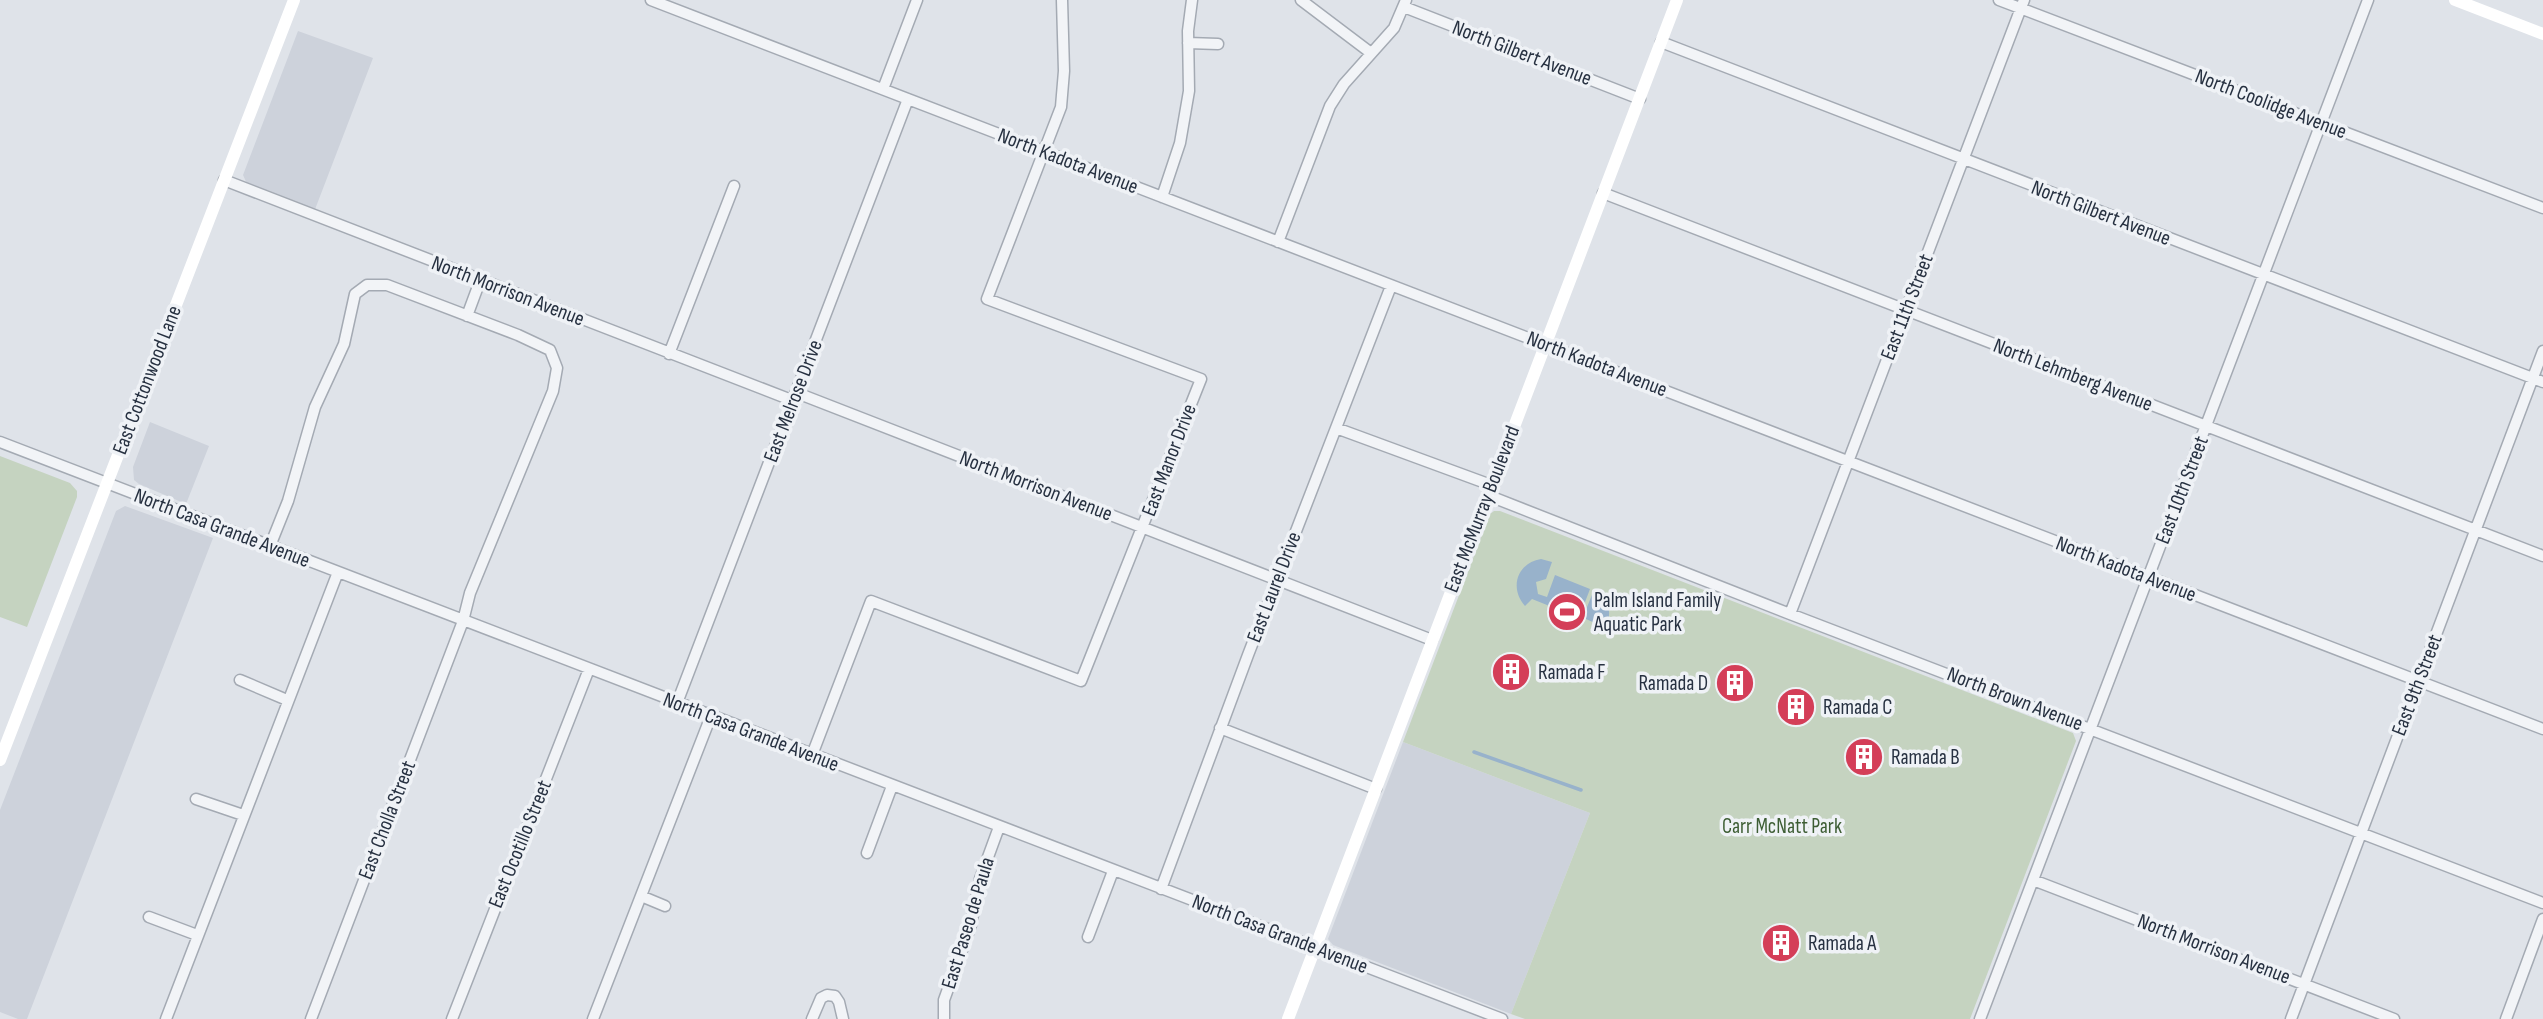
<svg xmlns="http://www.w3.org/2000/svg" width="2543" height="1019" font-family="'Sofia Sans Condensed',sans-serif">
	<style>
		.built { fill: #cdd2db }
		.green { fill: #c5d3c0 }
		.water { fill: #98b2cb }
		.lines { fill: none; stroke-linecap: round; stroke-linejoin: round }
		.stream { stroke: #98b2cb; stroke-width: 3.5 }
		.street-casing { stroke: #a4aab3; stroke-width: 13 }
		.street { stroke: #f2f4f7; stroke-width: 10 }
		.secondary { stroke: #fff; stroke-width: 12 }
		.labels { text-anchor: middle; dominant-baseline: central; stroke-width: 7; stroke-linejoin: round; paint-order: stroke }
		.street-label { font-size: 21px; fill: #273141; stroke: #eff2f6 }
		.poi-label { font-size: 21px; fill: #273141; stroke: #eff2f6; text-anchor: start }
		.park-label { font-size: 21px; fill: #3d5d34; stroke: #eff2f6 }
	</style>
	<rect width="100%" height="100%" fill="#dfe3e9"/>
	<path class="built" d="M298,31L373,58L314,212L248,186L243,175Z
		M150,422L209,446L186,504L139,484L134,480L133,467Z
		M125,506L213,538L27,1019H18L0,1012V810L116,511Z
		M1403,742L1590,813L1511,1014L1333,945L1328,939Z"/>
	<path class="green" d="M0,456L70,483L77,491V497L27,627L0,617Z
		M1494,511H1500L2073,733L2076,741L1970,1019H1525L1511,1014L1590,813L1403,742L1490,514Z"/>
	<path class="water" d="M1541,559L1552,562L1546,579L1536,582L1538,594L1547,597L1555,575L1590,589L1582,610L1585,612L1594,590C1610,599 1612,612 1606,628L1577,615L1570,632L1552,625L1557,609L1532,599L1525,606C1509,588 1517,563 1541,559Z"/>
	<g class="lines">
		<path class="stream" d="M1474,752L1581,790"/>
		<g class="street-casing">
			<path id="street" d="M651,0L2543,729
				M1301,0L1371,53
				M1999,0L2543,208
				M1404,7L1640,99
				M1661,42L2543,382
				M1188,43L1218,44
				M883,89L917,0
				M224,180L794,401
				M1603,193L2543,556
				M1162,197L1180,143L1189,91L1188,31L1192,0
				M1278,242L1330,106L1344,84L1394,28L1406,0
				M467,316L480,281
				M669,354L734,186
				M797,393L1432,640
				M1336,428L1491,485
				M0,442L1502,1019
				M1487,495L1790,614L2543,903
				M270,546L288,501L315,407L344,344L355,294L367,285H387L518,335L550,350L557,368L553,391L470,593L463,621L311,1019
				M1790,614L2024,0
				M240,680L287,700
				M677,703L908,99
				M1220,728L1376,789
				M812,755L871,601L1081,681L1201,379L987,299L1061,107L1064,71L1062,0
				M196,799L243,815
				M867,853L892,786
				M2033,880L2394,1019
				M1161,889L1248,655L1391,286
				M641,896L665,906
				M149,917L197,935
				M1088,937L1113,871
				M166,1019L338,572
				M452,1019L589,669
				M593,1019L711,716
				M812,1019L821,998L827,995L835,996L839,1002L843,1019
				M944,1019V1000L971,925L980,879L999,827
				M1980,1019L2368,0
				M2291,1019L2543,351
				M2506,1019L2543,919"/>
		</g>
		<use href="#street" class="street"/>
		<path class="secondary" d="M2455,0L2543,34
			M0,760L294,0
			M1288,1019L1677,0"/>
	</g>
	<defs>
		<g id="stadium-disc" transform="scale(2.0125)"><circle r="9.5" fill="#d43e58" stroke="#eff2f6"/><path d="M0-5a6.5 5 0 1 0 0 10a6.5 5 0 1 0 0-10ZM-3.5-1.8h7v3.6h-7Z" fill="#fff"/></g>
		<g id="building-disc" transform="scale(2.0125)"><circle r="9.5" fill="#d43e58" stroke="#eff2f6"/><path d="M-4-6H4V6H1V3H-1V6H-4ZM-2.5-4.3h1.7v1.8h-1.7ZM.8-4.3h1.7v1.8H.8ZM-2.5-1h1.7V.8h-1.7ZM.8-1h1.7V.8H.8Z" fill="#fff"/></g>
	</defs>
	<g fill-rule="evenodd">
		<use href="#stadium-disc" x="1567" y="612"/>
		<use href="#building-disc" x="1511" y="672"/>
		<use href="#building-disc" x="1735" y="683"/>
		<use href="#building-disc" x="1796" y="707"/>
		<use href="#building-disc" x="1864" y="757"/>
		<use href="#building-disc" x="1781" y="943"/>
	</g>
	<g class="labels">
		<g class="street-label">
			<text transform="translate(1522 53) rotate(21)">North Gilbert Avenue</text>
			<text transform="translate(2271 104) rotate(21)">North Coolidge Avenue</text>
			<text transform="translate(1068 161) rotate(21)">North Kadota Avenue</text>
			<text transform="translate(2101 213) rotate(21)">North Gilbert Avenue</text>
			<text transform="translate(508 291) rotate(21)">North Morrison Avenue</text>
			<text transform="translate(1907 307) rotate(-69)">East 11th Street</text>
			<text transform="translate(1597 364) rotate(21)">North Kadota Avenue</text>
			<text transform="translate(2073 375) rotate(21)">North Lehmberg Avenue</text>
			<text transform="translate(147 380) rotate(-69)">East Cottonwood Lane</text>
			<text transform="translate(793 401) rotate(-69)">East Melrose Drive</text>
			<text transform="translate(1169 460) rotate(-69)">East Manor Drive</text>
			<text transform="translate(1036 486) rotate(21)">North Morrison Avenue</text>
			<text transform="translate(2182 490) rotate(-69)">East 10th Street</text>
			<text transform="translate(1482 509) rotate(-69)">East McMurray Boulevard</text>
			<text transform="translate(222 528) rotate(21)">North Casa Grande Avenue</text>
			<text transform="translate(2126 569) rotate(21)">North Kadota Avenue</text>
			<text transform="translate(1274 587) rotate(-69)">East Laurel Drive</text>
			<text transform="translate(2417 685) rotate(-69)">East 9th Street</text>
			<text transform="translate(2015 699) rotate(21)">North Brown Avenue</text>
			<text transform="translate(751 732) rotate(21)">North Casa Grande Avenue</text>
			<text transform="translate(387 820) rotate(-69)">East Cholla Street</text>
			<text transform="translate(520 844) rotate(-68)">East Ocotillo Street</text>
			<text transform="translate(968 923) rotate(-73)">East Paseo de Paula</text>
			<text transform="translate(1280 934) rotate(21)">North Casa Grande Avenue</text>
			<text transform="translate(2214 949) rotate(21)">North Morrison Avenue</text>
		</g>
		<g class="poi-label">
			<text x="1594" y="600">Palm Island Family<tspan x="1594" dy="24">Aquatic Park</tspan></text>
			<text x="1538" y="672">Ramada F</text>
			<text x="1708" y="683" text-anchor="end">Ramada D</text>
			<text x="1823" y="707">Ramada C</text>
			<text x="1891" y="757">Ramada B</text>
			<text x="1808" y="943">Ramada A</text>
		</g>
		<g class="park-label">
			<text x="1782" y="826">Carr McNatt Park</text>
		</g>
	</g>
</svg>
